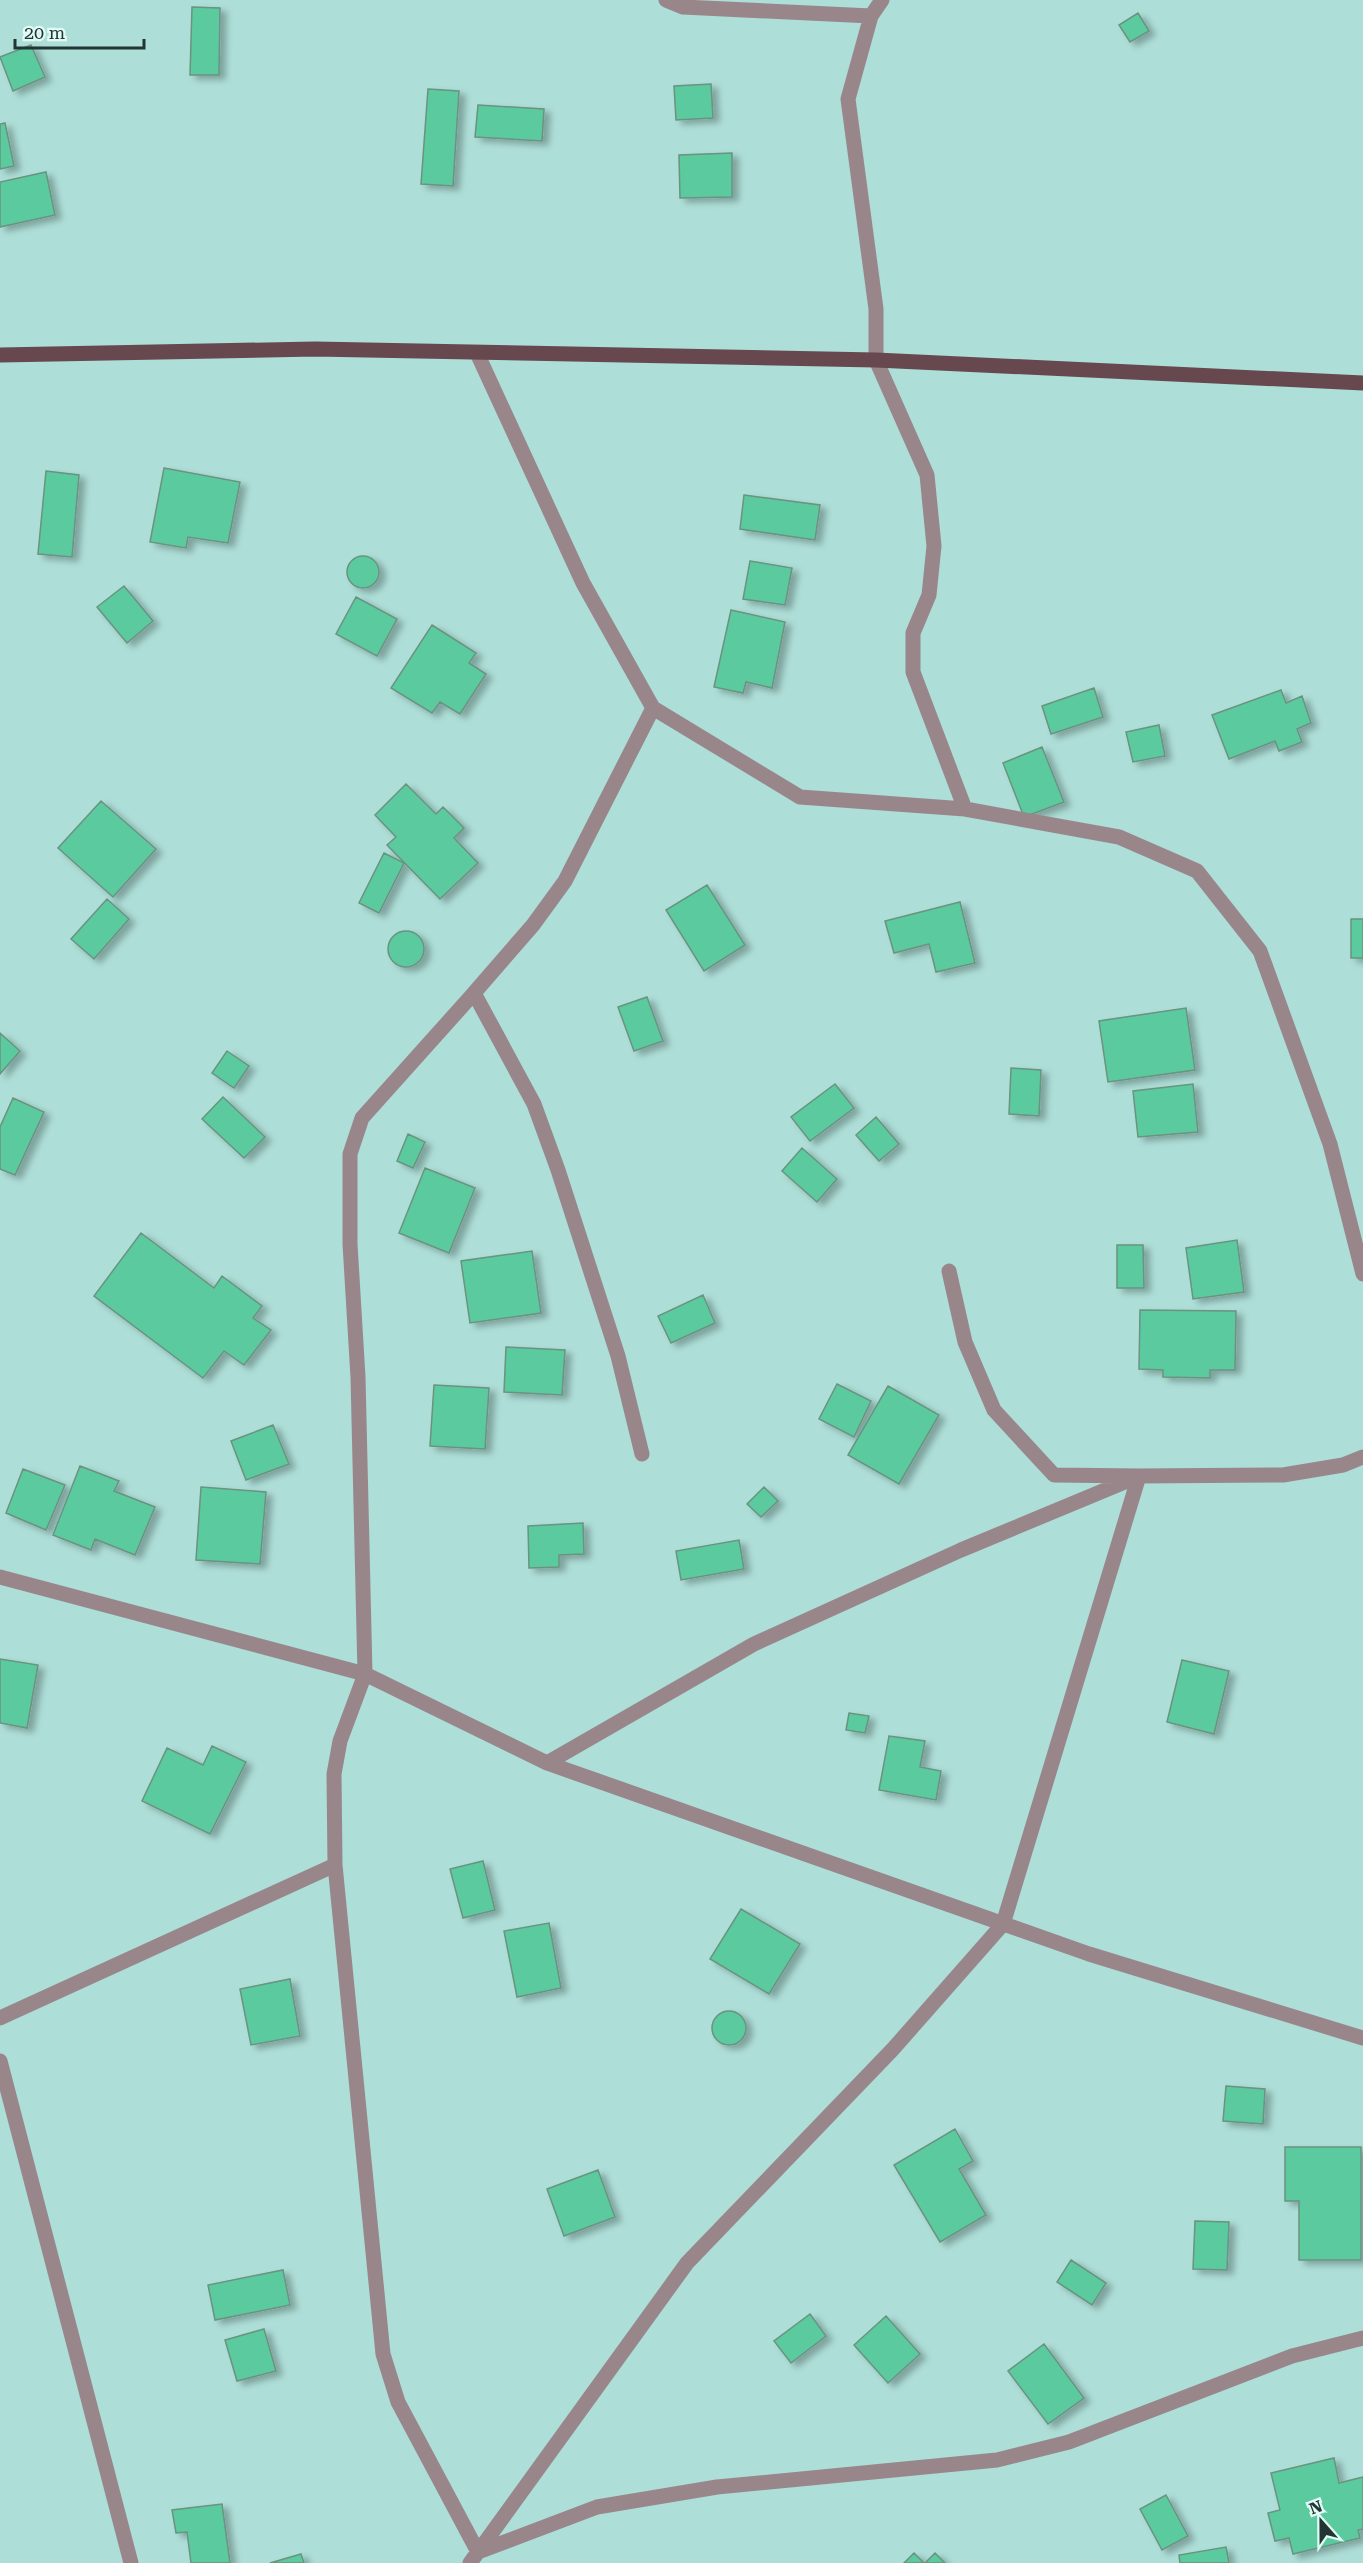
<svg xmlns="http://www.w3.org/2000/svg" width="1363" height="2563" font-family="'Roboto Serif',serif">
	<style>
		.building { fill: #5cca9f; stroke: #6a9380; stroke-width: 1.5; filter: url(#shadow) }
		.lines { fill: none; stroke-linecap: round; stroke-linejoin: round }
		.minor { stroke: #99868a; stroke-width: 15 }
		.major { stroke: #67484e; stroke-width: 15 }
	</style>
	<defs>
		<filter id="shadow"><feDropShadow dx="6" dy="4" stdDeviation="3" flood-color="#0004"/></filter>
	</defs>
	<rect width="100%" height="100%" fill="#added7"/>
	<path class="building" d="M192,7L220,8L219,75H190Z
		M1138,13L1149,31L1130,42L1119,25Z
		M31,45L45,77L13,91L0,57Z
		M711,84L713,118L676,120L674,86Z
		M428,89L459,91L453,186L421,184Z
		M478,105L544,109L542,141L475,137Z
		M5,123L14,166L0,169V124Z
		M732,153V197L680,198L679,155Z
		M46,172L55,215L0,227V182Z
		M164,468L240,482L228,543L188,537L186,548L150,542Z
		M46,471L79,475L72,557L38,554Z
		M744,495L820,505L815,540L740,529Z
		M347 572a16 16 0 1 1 32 0a16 16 0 1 1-32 0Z
		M750,561L792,568L785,605L743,599Z
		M124,586L153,621L127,643L97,607Z
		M356,597L397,619L377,656L336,634Z
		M731,610L785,622L772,688L746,682L743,693L714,687Z
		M432,625L476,653L469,663L486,674L460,714L440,702L432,713L391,688Z
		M1094,688L1103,717L1051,734L1042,706Z
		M1281,690L1286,703L1302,696L1311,723L1297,729L1302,742L1279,751L1275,741L1229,759L1212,715Z
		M1159,725L1165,756L1133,762L1126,732Z
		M1042,747L1064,802L1024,817L1003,763Z
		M406,784L436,814L443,807L464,828L454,838L478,863L440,899L387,845L396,837L375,815Z
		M101,801L156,849L113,897L58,848Z
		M384,853L404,863L379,913L359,903Z
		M707,885L745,945L704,971L666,910Z
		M107,899L129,919L94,959L71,939Z
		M960,902L975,963L936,972L929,944L894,953L885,921Z
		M1351,919H1363V958H1351Z
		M388 949a18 18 0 1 1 36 0a18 18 0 1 1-36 0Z
		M647,997L663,1041L634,1051L618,1007Z
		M1186,1008L1195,1070L1108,1082L1099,1021Z
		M0,1033L20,1051L0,1074Z
		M227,1051L249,1066L234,1088L212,1073Z
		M1011,1068L1041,1070L1039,1116L1009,1114Z
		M835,1084L854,1108L810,1141L791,1117Z
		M1193,1084L1198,1132L1138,1137L1133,1091Z
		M223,1097L265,1137L244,1158L202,1119Z
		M13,1098L44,1112L15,1175L0,1169V1127Z
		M876,1117L899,1144L879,1161L856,1135Z
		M408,1134L425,1142L413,1168L397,1161Z
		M802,1148L837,1179L817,1202L782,1171Z
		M425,1168L475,1188L449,1253L399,1233Z
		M141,1233L214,1288L222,1276L262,1306L253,1318L271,1330L244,1365L224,1351L203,1378L94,1296Z
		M1237,1240L1244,1292L1193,1299L1186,1248Z
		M1117,1245H1143L1144,1288H1117Z
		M532,1251L541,1313L470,1323L461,1261Z
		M703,1295L715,1323L671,1343L658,1316Z
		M1140,1310L1236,1311L1235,1370H1210V1378L1163,1377V1370L1139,1369Z
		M506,1347L565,1350L562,1395L504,1392Z
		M837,1384L871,1401L854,1437L819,1419Z
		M434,1385L489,1388L485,1449L430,1446Z
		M888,1386L939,1415L899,1484L848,1455Z
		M273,1425L289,1464L246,1480L231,1441Z
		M80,1466L119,1481L114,1491L155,1507L135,1555L95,1539L91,1550L53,1535Z
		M23,1469L65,1485L46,1530L6,1513Z
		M201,1487L266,1492L260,1564L196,1560Z
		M764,1487L778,1501L761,1517L747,1504Z
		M583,1523L584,1554L559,1555V1567L529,1568L528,1526Z
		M739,1540L744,1569L681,1580L676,1551Z
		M0,1659L38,1665L27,1728L0,1723Z
		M1182,1660L1229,1671L1214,1734L1167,1722Z
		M849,1713L869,1716L865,1733L846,1730Z
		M889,1736L925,1741L920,1767L941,1771L936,1800L879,1790Z
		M212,1746L246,1762L210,1834L142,1801L167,1748L203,1765Z
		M483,1861L495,1910L463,1918L450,1869Z
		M741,1909L800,1944L769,1994L710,1959Z
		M549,1923L561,1988L517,1997L504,1931Z
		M290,1979L300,2036L251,2045L240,1989Z
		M712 2028a17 17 0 1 1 34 0a17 17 0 1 1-34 0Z
		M1226,2086L1265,2089L1263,2124L1223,2121Z
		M955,2129L973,2161L959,2169L986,2215L940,2242L894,2165Z
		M1285,2147H1361V2260H1299V2201H1285Z
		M598,2170L615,2217L564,2236L547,2189Z
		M1195,2221L1229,2222L1227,2270L1193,2269Z
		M1071,2260L1106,2283L1092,2305L1057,2282Z
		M283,2270L290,2305L215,2320L208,2285Z
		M810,2314L826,2336L791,2363L774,2341Z
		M886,2316L920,2354L888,2383L854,2345Z
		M264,2329L276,2371L237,2381L225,2340Z
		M1044,2344L1084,2398L1048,2424L1008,2371Z
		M1334,2458L1339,2483L1363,2477V2529L1358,2530L1360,2538L1293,2554L1289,2538L1275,2541L1268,2513L1280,2510L1271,2473Z
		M1166,2495L1188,2536L1162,2550L1140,2509Z
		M222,2504L230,2563H191L187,2532L176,2533L172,2510Z
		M1226,2547L1229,2563H1180L1179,2555Z
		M914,2553L924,2563H904Z
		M935,2553L945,2563H925Z
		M301,2554L304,2563H270Z"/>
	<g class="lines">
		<path class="minor" d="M666,0L683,7L871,16
			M882,0L871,16L848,99L876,309V360L927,475L934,546L929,595L913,633V672L965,809L1119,837L1197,871L1260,951L1330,1144L1363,1274
			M477,353L583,583L653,708L800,797L965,809
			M474,993L362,1118L350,1154V1244L358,1377L365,1674L340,1741L334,1774L335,1865L383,2354L398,2402L478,2552L687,2263L893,2049L1003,1924L1139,1476L1054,1475L994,1410L965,1342L949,1271
			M642,1454L618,1356L558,1170L534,1104L474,993L533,925L565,881L653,708
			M0,1577L365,1674L547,1763L1089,1954L1363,2038
			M547,1763L754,1644L961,1550L1139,1476L1283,1475L1343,1465L1363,1457
			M0,2018L335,1865
			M0,2061L131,2563
			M470,2563L478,2552L597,2507L717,2487L997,2460L1069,2442L1292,2356L1363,2338"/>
		<path class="major" d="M0,355L315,349L876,360L1363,383"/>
	</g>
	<g transform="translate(1321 2521) rotate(339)" stroke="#e1faf6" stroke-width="4.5" paint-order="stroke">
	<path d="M0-4.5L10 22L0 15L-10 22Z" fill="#213532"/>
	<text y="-9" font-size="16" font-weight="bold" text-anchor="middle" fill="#213532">N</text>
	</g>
	<path d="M15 39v9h129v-9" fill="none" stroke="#213532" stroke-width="3"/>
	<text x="24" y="39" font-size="18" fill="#213532" stroke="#e1faf6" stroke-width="4.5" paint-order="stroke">20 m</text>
</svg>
